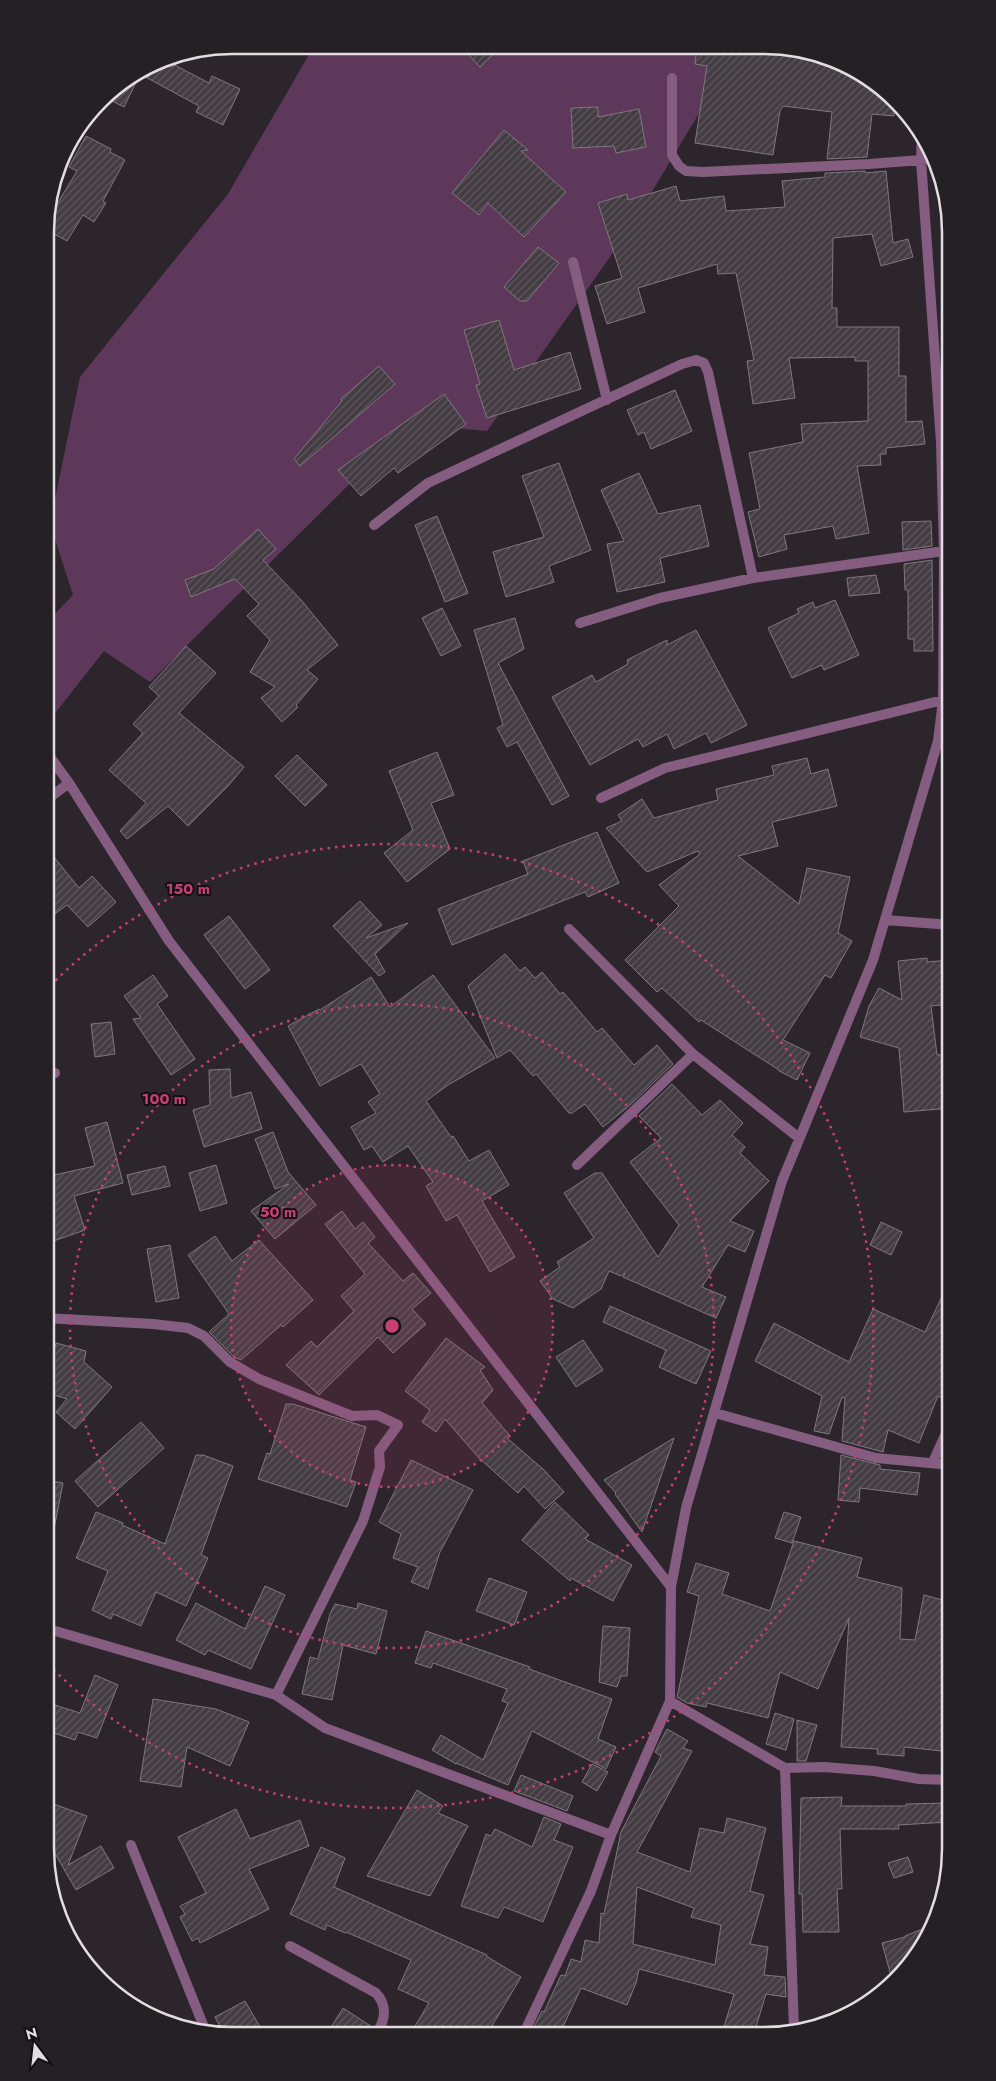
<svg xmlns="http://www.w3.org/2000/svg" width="996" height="2081" font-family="Jost,sans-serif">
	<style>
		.green { fill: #5e385a }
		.building { fill: url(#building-hatch); stroke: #81777f; fill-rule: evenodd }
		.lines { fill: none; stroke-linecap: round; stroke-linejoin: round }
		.street { stroke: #845d80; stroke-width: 10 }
		.ring { fill: none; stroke: #c83f76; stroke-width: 2.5; stroke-dasharray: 2.5 5 }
		.rim { fill: none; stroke: #e2dde1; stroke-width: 2.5 }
		.centre { fill: #c83f76; stroke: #131013; stroke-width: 2.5 }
		.ring-label { font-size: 15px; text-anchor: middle; font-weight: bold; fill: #c83f76; stroke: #131013; stroke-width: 4; stroke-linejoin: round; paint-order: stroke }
	</style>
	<defs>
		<pattern id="building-hatch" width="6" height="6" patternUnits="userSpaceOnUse" patternTransform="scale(1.25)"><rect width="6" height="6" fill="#443c43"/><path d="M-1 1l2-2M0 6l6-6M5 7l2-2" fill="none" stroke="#5f585e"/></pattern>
	</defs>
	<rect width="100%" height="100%" fill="#2d252c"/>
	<path class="green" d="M314,46L757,48L734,55L629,230L487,431L410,424L150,682L104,651L45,726V624L73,595L50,524L80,377L228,194Z"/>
	<path class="building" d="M460,46L479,47H500L480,67Z
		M697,48H758L757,51L803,56L804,50L847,64L888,91L896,100L894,116L872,114L867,157L827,159L832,112L783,106L780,111L773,155L695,143L707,66L695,64Z
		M160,59H163L209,83L212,76L240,89L223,125L196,112L199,106L140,74L124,107L104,97L108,91Z
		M598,107V117L639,109L646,147L616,153L614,146L573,148L571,108Z
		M504,130L528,150L521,151L566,192L524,237L488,203L479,215L452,193Z
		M86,136L111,149L110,152L125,160L103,201L106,203L94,222L83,215L67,241L45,229V224L77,171L69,167Z
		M865,171V173L886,171L893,243L908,239L913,257L881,266L872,234L833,238L832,308H837V327H899V376H906V422L922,421L925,444L886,448V454H880L881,465L857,466L869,533L836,539L833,526L784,535L787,549L759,557L748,512L760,509L749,453L803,442L801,424L868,421V361H855V357L789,358L795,398L753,404L747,361L754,360L736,273L718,274L717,264L638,288L645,312L607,324L595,286L622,278L598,203L627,194L628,200L676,186L680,201L724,196L726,211L785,207L782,181L825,177V173Z
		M538,247L559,263L527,301H520L504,287Z
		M499,320L514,370L570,352L581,389L487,418L476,385L480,384L464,330Z
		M379,366L395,384L300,466L294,459L342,401L341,399Z
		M675,390L692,431L651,449L644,432L638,435L627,410Z
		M444,394L466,424L398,473L394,468L361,496L338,470Z
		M559,463L591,550L549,566L554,582L506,597L493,552L544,537L522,476Z
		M639,473L658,514L700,505L709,546L660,558L665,582L617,592L607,544L624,541L601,490Z
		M437,516L468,593L445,602L415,525Z
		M931,521L932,546L903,550L902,522Z
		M258,529L276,549L263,560L302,601L338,645L307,670L318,679L296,705L298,707L282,722L261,698L275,687L250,672L270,640L247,616L259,604L235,579L191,597L185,580L214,569Z
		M932,560L933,651H914V639H908V590H905L904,564Z
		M876,575L880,593L849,596L847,578Z
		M835,600L859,655L824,670L822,665L792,678L768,628L799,613L797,609L813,602L815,608Z
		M442,608L461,646L441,656L422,618Z
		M515,618L524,649L498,663L569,796L552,805L517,742L507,747L497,728L503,725L474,630Z
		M696,630L747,725L711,743L706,733L674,749L667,734L643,747L638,739L590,765L552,697L592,675L596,682L628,664L627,660L667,640V645Z
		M186,646L216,673L179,713L244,767L228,786L188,826L168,806L127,839L120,831L146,803L109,770L143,733L133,724L159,696L149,687Z
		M437,752L454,795L431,803L450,849L407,882L384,853L413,830L389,771Z
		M297,755L327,785L305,806L275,776Z
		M807,758L811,774L828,769L837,806L772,822L778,846L738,856L799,904L807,868L850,877L838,933L852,941L831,978L825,975L783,1040L810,1053L797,1080L779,1071V1070L701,1020L699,1022L662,988L657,992L625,960L679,906L659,885L700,854L698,851L647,872L606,828L622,821L618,815L642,799L654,818L718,800L716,789L774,775L772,766Z
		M597,832L619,883L588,897L585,892L452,945L438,909L528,874L523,861Z
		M45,846L79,888L92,876L116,902L88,927L67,905L45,921V887L52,881L45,872Z
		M360,901L382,925L366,938L408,923L375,954L385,972L379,976L333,926Z
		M229,916L270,970L245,989L204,935Z
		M505,954L520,971L525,967L535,978L542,972L560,994L563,992L597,1032L602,1028L634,1065L657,1045L673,1064L629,1106L603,1127L585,1104L572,1113H569L536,1074L533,1076L510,1050L497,1058L468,986Z
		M927,958V962L951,960V1004L931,1006L937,1055L951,1054V1108L904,1112L899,1048L860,1037L869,1006L879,988L902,1000L898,961Z
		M153,975L168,996L157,1004L195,1059L171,1075L133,1019L141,1018L124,996Z
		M433,975L495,1058L448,1085L426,1101L451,1137L453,1136L469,1161L489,1150L509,1185L482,1201L515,1257L490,1272L457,1215L446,1221L426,1186L433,1182L408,1146L383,1162L372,1146L364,1150L351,1127L376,1113L368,1102L380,1094L361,1064L320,1086L288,1026L319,1009L320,1010L371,977L390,1007Z
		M111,1022L115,1054L95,1057L91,1024Z
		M230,1069L231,1098L251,1092L262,1129L204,1147L193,1110L210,1105L209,1070Z
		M672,1084L702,1115L720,1100L743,1123L732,1135L745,1147L740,1153L769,1181L730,1221L754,1231L745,1252L728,1245L702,1287L726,1297L716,1318L623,1277L625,1273L621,1276L609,1271L601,1289L573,1308L553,1299L540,1281L560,1267L557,1262L594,1238L564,1193L595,1173H602L658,1257L679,1225L630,1162L661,1138L639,1116Z
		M107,1122L123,1183L74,1196L85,1230L45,1244V1177L95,1166L85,1128Z
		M273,1132L288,1172L316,1205L275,1239L251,1211L289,1184L275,1189L255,1139Z
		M216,1165L227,1203L200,1211L189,1173Z
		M165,1166L170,1186L132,1195L127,1175Z
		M342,1211L355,1229L363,1222L375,1237L368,1243L403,1281L413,1273L431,1293L412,1309L426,1324L393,1353L378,1337L319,1395L286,1365L311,1341L317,1347L354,1311L341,1296L365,1274L325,1224Z
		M881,1222L902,1232L891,1255L870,1245Z
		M215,1236L232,1261L259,1240L313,1300L283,1327L281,1325L241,1360L234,1357L209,1332L229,1314L188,1255Z
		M170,1245L179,1298L156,1302L147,1249Z
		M951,1278V1402L938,1396L919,1443L888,1430L883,1452L842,1441L845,1398L842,1397L829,1434L814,1431L822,1396L755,1361L774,1323L849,1362L873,1309L925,1332Z
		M610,1306L711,1351L696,1384L659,1367L666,1350L603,1322Z
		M446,1338L485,1367L480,1370L493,1390L482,1403L510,1436L507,1438L544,1470L564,1492L545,1509L524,1486L518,1493L479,1458L445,1419L436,1432L422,1422L430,1410L405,1391Z
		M583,1340L603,1370L576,1387L556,1357Z
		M56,1343L86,1351L84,1362L112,1387L75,1429L56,1412L67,1399L45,1392V1373Z
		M286,1404H293L366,1427L350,1480L356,1482L347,1507L258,1479L267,1453L270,1454Z
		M141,1422L164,1448L98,1507L75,1481Z
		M674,1438L642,1532L615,1494L616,1493L604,1480Z
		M196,1455H203L233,1466L201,1555L208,1558L186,1606L156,1592L141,1626L113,1614L111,1619L92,1610L108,1571L76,1558L96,1512L123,1523L122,1525L165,1544Z
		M841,1455L880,1465V1469L920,1473L917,1495L860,1488L859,1502L838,1500Z
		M411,1460L473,1490L440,1552L428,1589L411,1582L418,1567L393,1558L401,1534L379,1522Z
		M45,1480L63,1483L53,1534L45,1533Z
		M555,1502L589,1535L585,1539L632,1565L613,1601L571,1578L570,1581L522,1540Z
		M784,1512L801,1517L792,1543L775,1538Z
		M794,1541L862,1558L857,1577L902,1588L900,1639L915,1640L924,1595L946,1601L942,1619L951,1621V1752L904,1747V1756L877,1754L878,1749L841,1747L849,1618L818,1689L780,1672L768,1718L707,1703L706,1707L687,1703L677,1697L699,1596L687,1592L696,1563L729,1573L722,1594L770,1611Z
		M489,1578L527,1592L514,1625L476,1611Z
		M265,1586L285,1595L251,1669L208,1650L205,1655L176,1640L196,1603L245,1629Z
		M358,1603L387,1611L376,1654L343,1645L332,1700L302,1694L310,1657L318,1659L330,1614L335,1604L357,1609Z
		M603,1626L630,1628L627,1676H621L617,1687L599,1682Z
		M426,1631L530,1667L529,1669L612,1699L598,1739L616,1747L606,1769L532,1731L508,1785L456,1763V1764L432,1750L441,1735L483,1760L508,1703L502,1701L507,1689L433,1663L431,1668L415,1663Z
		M95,1675L118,1685L97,1738L78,1732L75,1740L45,1730V1702L80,1713Z
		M153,1699L216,1709L249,1722L230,1766L187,1747L181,1787L140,1781Z
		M775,1713L794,1719L786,1750L766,1744Z
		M797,1720L817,1725L806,1761H797Z
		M667,1729L688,1741L683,1748L692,1751L637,1852L690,1872L700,1828L724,1833L727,1818L766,1828L750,1891L764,1895L750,1944L768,1947L764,1975L785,1977L786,1997L766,1994L755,2030H723L734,1994L639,1969L636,1983L627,2005L581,1988L561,2031H543L534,2027L542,2011L544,2012L561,1975L565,1976L571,1959L581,1962L585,1940L599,1943L601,1913L604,1914L621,1832L661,1756L655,1752ZM637,1887L694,1908L691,1917L721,1925L715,1965L633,1944Z
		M592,1764L608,1772L597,1791L582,1782Z
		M521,1775L573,1796L567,1811L514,1791Z
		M417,1790L443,1806L438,1813L468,1826L430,1896L367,1876Z
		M842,1797L841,1806H906V1804L949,1803V1822L898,1825L899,1829H840L842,1889H837L839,1932H803L802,1894H799L801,1798Z
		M45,1801L87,1816L68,1865L101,1846L114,1868L76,1890L53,1850L45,1847Z
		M236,1809L250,1839L300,1820L309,1846L249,1869L269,1909L200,1943L198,1938L192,1941L180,1917L185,1914L180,1906L206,1893L178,1837Z
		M544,1817L561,1824L554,1840L573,1847L543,1922L504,1907L498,1918L461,1906L486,1834L491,1836L495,1829L532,1847Z
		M321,1847L345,1858L334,1887L487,1955L486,1956L521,1977L489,2031H412L429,2003L398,1989L411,1960L346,1932L345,1933L327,1925L325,1930L290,1914Z
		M908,1857L913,1872L894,1878L888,1863Z
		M935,1924L905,1972L893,1983L882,1943L905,1937V1936Z
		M245,2001L263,2032H223L215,2017Z
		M343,2008L372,2027L370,2032H328Z"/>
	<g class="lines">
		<path class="street" d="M672,78V155L679,166L686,171L703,172L869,164L934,159
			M573,262L607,400
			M941,443L951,440
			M374,525L428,483L682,364L696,360L704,363L708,372L753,578
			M580,623L660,598L753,578L944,551
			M45,750L69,783L169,941L671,1587L670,1701L611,1835L591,1891L525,2031
			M601,798L665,768L943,700
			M45,801L69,783
			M885,920L951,925
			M569,929L693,1054L799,1138
			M45,1075L55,1073
			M577,1165L693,1054
			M45,1318L153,1324L188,1328L204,1336L230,1362L259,1379L352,1416L377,1415L398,1425L379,1451L380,1467L363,1521L276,1695
			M715,1413L876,1458L951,1465
			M933,1462L951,1422
			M671,1587L686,1508L782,1181L873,960L938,741L943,700L944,551L941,443L921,160L922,132
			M45,1628L276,1695L325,1728L611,1835
			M670,1701L785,1768L824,1767L874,1771L919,1779L951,1780
			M785,1768L794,2030
			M131,1845L206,2032
			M290,1946L376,1993C387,2005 386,2019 377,2032"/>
	</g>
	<circle cx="392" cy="1326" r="161" fill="#c83f76" fill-opacity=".12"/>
	<g class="ring">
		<circle cx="392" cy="1326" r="161"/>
		<circle cx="392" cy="1326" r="322"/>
		<path d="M45 991A482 482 0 1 1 45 1661"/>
	</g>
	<path d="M0 0H996V2081H0ZM232 54H764A178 178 0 0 1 942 232V1849A178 178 0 0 1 764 2027H232A178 178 0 0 1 54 1849V232A178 178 0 0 1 232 54Z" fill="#242023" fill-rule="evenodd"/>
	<path class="rim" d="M232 54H764A178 178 0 0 1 942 232V1849A178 178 0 0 1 764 2027H232A178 178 0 0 1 54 1849V232A178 178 0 0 1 232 54Z"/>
	<circle cx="392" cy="1326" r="8" class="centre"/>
	<g class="ring-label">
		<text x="188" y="894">150 m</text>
		<text x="164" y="1104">100 m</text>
		<text x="278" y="1217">50 m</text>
	</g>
	<g transform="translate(35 2046) rotate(345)" stroke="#131013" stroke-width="4" paint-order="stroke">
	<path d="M0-4L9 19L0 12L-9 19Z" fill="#e2dde1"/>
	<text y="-8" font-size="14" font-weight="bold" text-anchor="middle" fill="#e2dde1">N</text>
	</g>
</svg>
